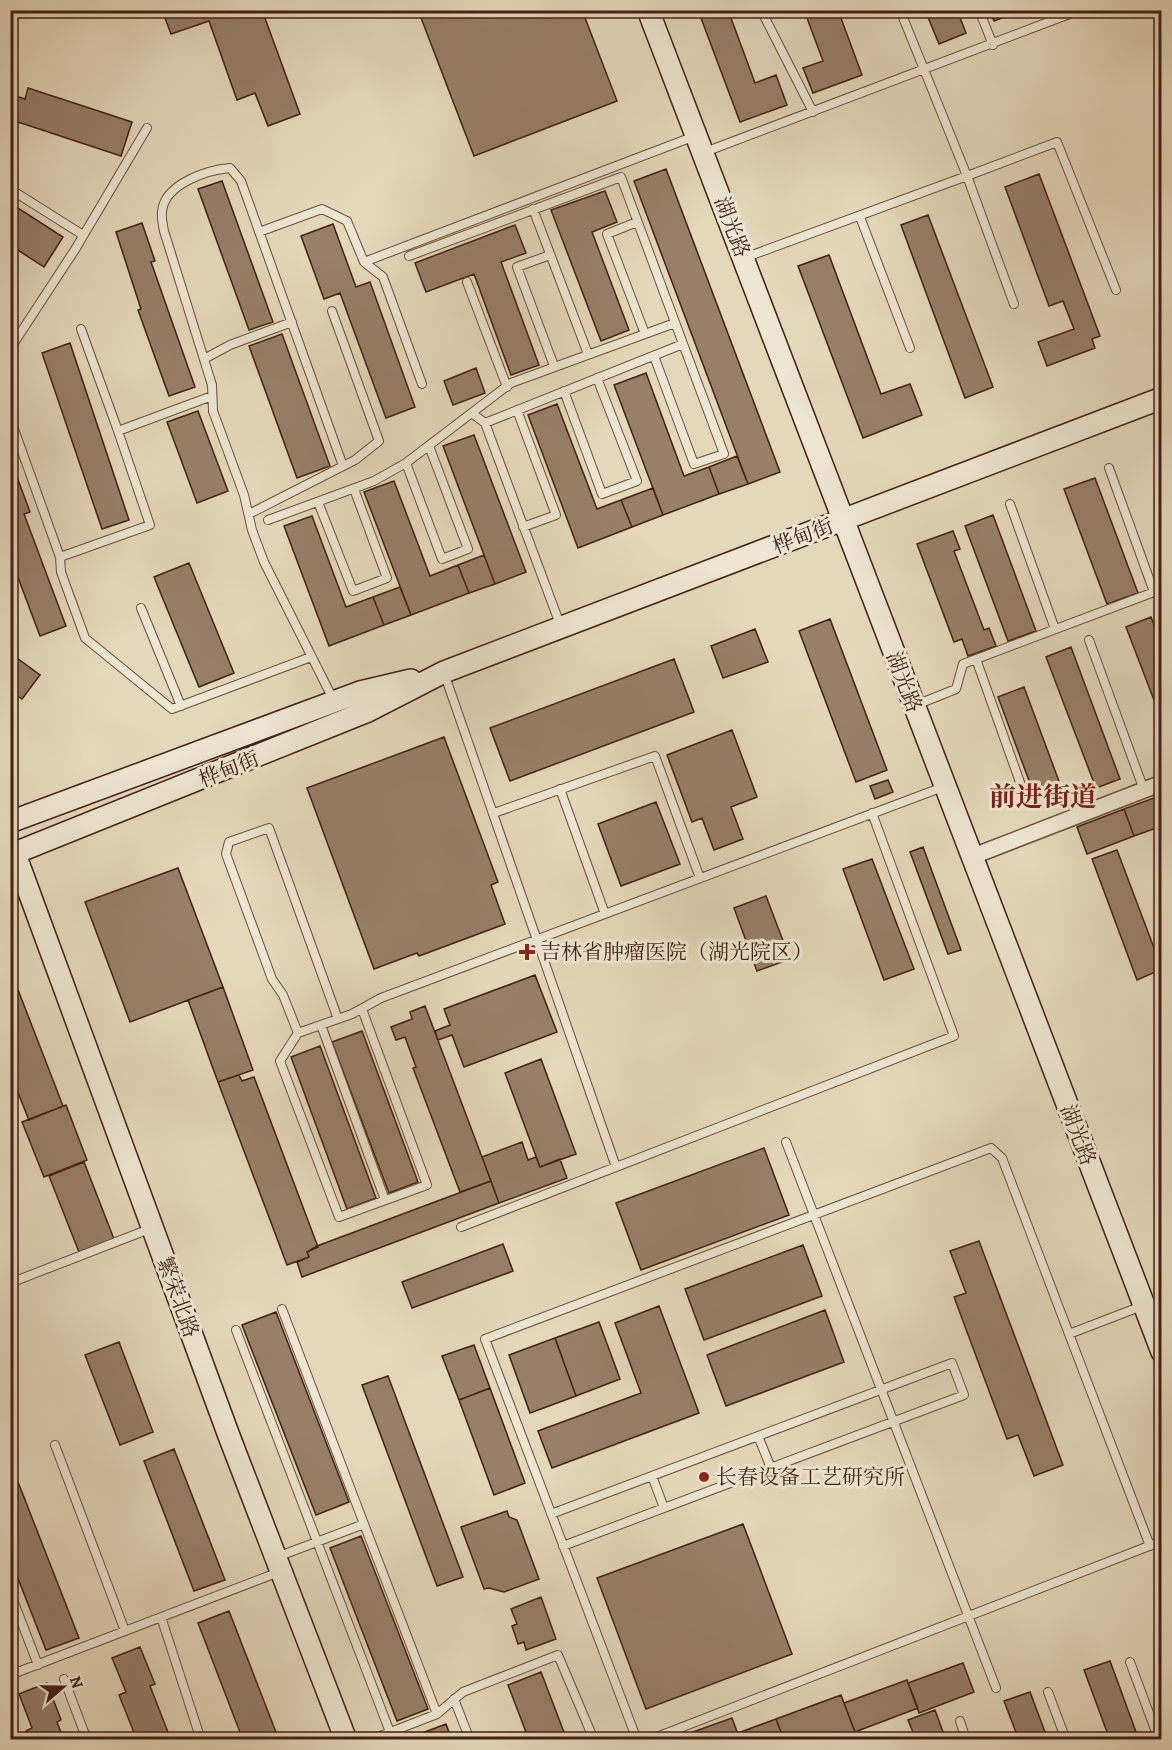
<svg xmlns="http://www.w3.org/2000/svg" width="1172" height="1750" font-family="Alegreya,'Noto Serif SC',serif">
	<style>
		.building { fill: #977f6a; stroke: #431f13; stroke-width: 1.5 }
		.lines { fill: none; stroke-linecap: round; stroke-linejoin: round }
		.lane-casing { stroke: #6b4d3d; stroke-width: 10 }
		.street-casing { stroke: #6b4d3d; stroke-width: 18 }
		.secondary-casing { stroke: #431f13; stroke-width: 24 }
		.lane { stroke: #ede6d2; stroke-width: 8 }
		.street { stroke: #ede6d2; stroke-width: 15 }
		.secondary { stroke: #ede6d2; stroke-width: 21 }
		.poi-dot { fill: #8f2418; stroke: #ede6d2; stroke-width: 2 }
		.labels { text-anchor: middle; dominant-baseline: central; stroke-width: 6; stroke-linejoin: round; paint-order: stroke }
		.street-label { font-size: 21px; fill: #431f13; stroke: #ede6d2 }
		.poi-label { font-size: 21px; fill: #431f13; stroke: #ede6d2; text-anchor: start }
		.district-label { font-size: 27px; font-weight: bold; fill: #7a1f14; stroke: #ede6d2 }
	</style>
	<rect width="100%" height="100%" fill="#e4d8ba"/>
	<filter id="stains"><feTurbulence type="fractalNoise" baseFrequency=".00333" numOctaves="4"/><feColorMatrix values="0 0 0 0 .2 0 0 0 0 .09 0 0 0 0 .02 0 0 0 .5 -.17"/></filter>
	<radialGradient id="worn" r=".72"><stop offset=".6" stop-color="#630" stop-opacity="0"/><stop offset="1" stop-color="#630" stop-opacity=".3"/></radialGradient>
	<path class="building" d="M162,10H262L300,114L268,126L255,93L237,100L209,21L171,34Z
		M418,10H582L617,101L474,156Z
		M698,10H728L755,83L776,75L787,105L740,122Z
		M804,10H838L862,75L813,93L803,68L823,61Z
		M925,10H957L966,33L939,44Z
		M990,10H1022L994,21Z
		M28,88L132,122L121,156L18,122L15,130L10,128V94L25,99Z
		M666,169L780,472L748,484L634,181Z
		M1039,174L1100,336L1092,339L1095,348L1047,366L1038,342L1074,329L1063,301L1049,306L1005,187Z
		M222,181L273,322L249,330L198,189Z
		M605,191L617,222L592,232L629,330L601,341L551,210Z
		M10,203L63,237L44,267L10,245Z
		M928,215L993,387L965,398L901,225Z
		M142,223L155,261L151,262L195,387L169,396L138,310L141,309L116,232Z
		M333,224L356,287L370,282L415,407L386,418L340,293L324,299L301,236Z
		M515,225L526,253L501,262L539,365L511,375L474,274L426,292L415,263Z
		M829,255L881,394L910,384L922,415L863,438L798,266Z
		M282,334L330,466L297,478L249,346Z
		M70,343L129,520L102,529L42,353Z
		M476,368L485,393L453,405L444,381Z
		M646,373L684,476L709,467L719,494L663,515L614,385Z
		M557,404L597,509L621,500L632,527L578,548L528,415Z
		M198,411L228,491L197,503L167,422Z
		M474,435L526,572L495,584L443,446Z
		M737,456L748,484L719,494L709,467Z
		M10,458L30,512L24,514L66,626L40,636L10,556Z
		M1095,478L1138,593L1107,604L1064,489Z
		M394,481L430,576L458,565L469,593L411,615L364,492Z
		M653,488L663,515L632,527L621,500Z
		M993,515L1036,631L1008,641L965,526Z
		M312,516L346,607L373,597L384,625L329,646L284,526Z
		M953,531L960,549L954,551L984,630L989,628L996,646L968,656L962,639L954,642L917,544Z
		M484,555L495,584L469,593L458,565Z
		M189,563L234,673L199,687L154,577Z
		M400,587L411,615L384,625L373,597Z
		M1151,617L1162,645V721L1126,627Z
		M830,619L887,770L856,782L799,631Z
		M755,629L768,662L723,678L711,646Z
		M1071,647L1120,779L1096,788L1046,657Z
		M10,653L40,675L22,699L10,691Z
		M674,659L694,712L510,781L490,728Z
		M1024,687L1060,784L1034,794L998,697Z
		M732,730L757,797L731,807L743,839L714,850L702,818L692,822L667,755Z
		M444,737L498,882L491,885L505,924L419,956L417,953L374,969L307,788Z
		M888,780L893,792L875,799L870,786Z
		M1162,795V826L1134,836L1124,809Z
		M656,802L680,864L621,886L598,824Z
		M1124,809L1134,836L1087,854L1077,827Z
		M923,847L961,950L948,954L910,852Z
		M1117,850L1162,969L1137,980L1092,859Z
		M872,859L914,969L884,980L843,869Z
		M178,868L223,987L130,1022L85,902Z
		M766,896L790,959L757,971L734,908Z
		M10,969L63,1106L29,1120L10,1073Z
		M535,975L557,1032L464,1067L452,1035L438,1040L435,1031L450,1025L444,1009Z
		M223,987L253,1070L218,1082L188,1000Z
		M425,1006L491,1181L460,1192L413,1068L416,1067L405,1037L396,1040L391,1027L412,1019L410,1012Z
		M362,1031L418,1182L389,1193L332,1042Z
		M320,1046L376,1198L347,1209L291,1057Z
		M541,1059L576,1154L540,1167L505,1073Z
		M239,1075L242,1081L254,1077L318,1247L307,1252L309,1257L287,1265L218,1082Z
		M66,1105L87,1160L44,1177L22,1122Z
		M522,1142L528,1160L536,1157L540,1167L560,1159L567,1178L499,1203L482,1157Z
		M764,1148L789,1215L641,1270L616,1203Z
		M84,1162L114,1239L79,1252L49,1176Z
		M491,1181L499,1203L302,1277L297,1262L309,1257L307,1252L317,1246Z
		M979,1241L1063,1465L1034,1476L1018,1435L1007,1439L954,1297L966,1293L950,1251Z
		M503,1244L513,1271L412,1308L402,1282Z
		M803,1245L822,1296L704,1340L685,1289Z
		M659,1306L699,1413L552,1468L538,1431L641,1393L615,1323Z
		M825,1310L844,1362L726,1406L707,1355Z
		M276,1312L349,1502L316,1515L242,1325Z
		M599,1322L620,1379L576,1396L555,1338Z
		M555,1338L576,1396L530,1413L509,1355Z
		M119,1342L153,1432L120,1445L85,1355Z
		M474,1345L490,1388L459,1400L442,1356Z
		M388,1376L463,1577L437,1586L362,1385Z
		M490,1388L525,1483L494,1495L459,1400Z
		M174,1449L225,1580L194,1591L144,1461Z
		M11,1464L79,1638L46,1650L10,1558Z
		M507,1511L509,1517L517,1520L539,1579L504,1592L489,1588L484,1589L461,1527Z
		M743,1524L792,1654L646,1709L597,1578Z
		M361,1536L428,1709L397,1721L330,1548Z
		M541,1597L556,1639L526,1650L524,1642L518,1644L512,1626L517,1624L511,1609Z
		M229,1611L279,1740H243L198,1623Z
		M140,1647L155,1684L150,1686L171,1740H137L119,1695L126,1692L112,1658Z
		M1110,1661L1139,1740H1110L1084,1670Z
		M963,1663L974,1692L919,1713L908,1683Z
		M541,1672L567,1740H529L508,1685Z
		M907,1680L918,1708L855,1732L844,1703Z
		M47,1683L61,1720L57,1722L64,1740H29L26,1731L32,1728L19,1694Z
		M1030,1692L1048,1740H1019L1004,1701Z
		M841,1695L855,1732L834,1740H784L776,1719Z
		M1162,1705V1724L1155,1707Z
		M935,1710L946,1740H916L908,1720Z
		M732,1718L740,1740H680L679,1737Z
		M776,1719L784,1740H740L738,1733Z
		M446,1724L452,1740H416L414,1736Z"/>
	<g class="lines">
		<g class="lane-casing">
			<path id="lane" d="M761,10L813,112
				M979,10L993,45
				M705,152L1080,10
				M10,189L83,235
				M533,209L588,354
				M860,217L910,348
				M637,222L607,234L645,334
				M259,232L322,209L347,221L364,262L383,277L422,384
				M550,255L517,267L554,366
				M409,256L621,177L724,454L694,464L654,356
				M744,258L967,176L900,10
				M364,262L695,136
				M467,282L507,387
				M1014,304L967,176L1057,142L1116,290
				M81,329L118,431L212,396
				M10,349L76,248L147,128
				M204,359L230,345L292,322
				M564,391L602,494L637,481L597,378
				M517,410L556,515L523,527
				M473,414L485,423L683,344
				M10,418L60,557L150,525L118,431
				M485,423L561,627
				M406,463L442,559L468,549L429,446
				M1109,468L1154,592
				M318,502L353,591L387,578L354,489
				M1010,504L1055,629
				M249,514L355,460L379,441L332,311
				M268,520L374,481L406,463L511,383L675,323
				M60,557L61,572L85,638L172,709L311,657
				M141,608L181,706
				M1089,640L1144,790
				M976,659L1021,785
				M444,673L616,1167
				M334,701L264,562L252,530L244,495L213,411L212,385L164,231C163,225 161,218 162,212C164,184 207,170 230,168L241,181L343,466
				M916,705L956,689L963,664L1162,589
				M560,789L605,914
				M494,813L655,756L700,878
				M362,1009L427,1185L339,1217L280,1061L298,1033L352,1014L381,998L943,787
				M321,1025L385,1200
				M298,1033L283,995L272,979L226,854L229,842L269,828L338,1019
				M786,1142L996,1688
				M461,1227L954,1036L872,813
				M10,1283L152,1228
				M282,1309L364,1524
				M236,1330L393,1740
				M1069,1334L1150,1546
				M758,1436L771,1468
				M55,1445L125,1631
				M652,1476L664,1508
				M551,1514L952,1363L964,1395L563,1546
				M277,1557L364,1524L437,1714
				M10,1592L38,1665
				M161,1617L201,1740
				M1130,1662L1159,1740
				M10,1675L279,1572
				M64,1679L87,1740
				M1048,1692L1066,1740
				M454,1699L470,1740
				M960,1721L966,1740
				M370,1740L437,1714L463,1692L558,1655L594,1740
				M637,1740L485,1339L991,1148L1002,1158L1069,1334L1142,1306
				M649,1740L1162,1541"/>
		</g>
		<g class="street-casing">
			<path id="street" d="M971,857L1162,783"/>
		</g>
		<g class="secondary-casing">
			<path id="secondary" d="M648,10L1162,1352
				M10,822L360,692L411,680
				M15,854L229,1436L346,1740
				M10,855L368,711L444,672L1162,398"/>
		</g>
		<use href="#lane" class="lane"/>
		<use href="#street" class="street"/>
		<use href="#secondary" class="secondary"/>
	</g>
	<g class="poi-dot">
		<path d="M524 943h6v6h6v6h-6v6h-6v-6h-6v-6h6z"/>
		<circle cx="704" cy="1477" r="6"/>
	</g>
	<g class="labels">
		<g class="street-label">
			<text transform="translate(732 227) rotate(69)">湖光路</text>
			<text transform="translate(803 536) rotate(-21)">桦甸街</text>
			<text transform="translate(904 682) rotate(69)">湖光路</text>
			<text transform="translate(229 769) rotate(-22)">桦甸街</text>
			<text transform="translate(1078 1135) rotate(69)">湖光路</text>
			<text transform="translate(178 1297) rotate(70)">繁荣北路</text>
		</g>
		<g class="poi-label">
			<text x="540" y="952">吉林省肿瘤医院（湖光院区）</text>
			<text x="716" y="1477">长春设备工艺研究所</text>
		</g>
		<g class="district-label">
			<text x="1043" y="797">前进街道</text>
		</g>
	</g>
	<rect width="1172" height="1750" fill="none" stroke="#e4d8ba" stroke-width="36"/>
	<rect x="12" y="12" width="1148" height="1726" fill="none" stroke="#431f13" stroke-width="3"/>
	<rect x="18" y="18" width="1136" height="1714" fill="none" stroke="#431f13" stroke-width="1.5"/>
	<g transform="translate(63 1687) rotate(70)" stroke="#ede6d2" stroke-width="4.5" paint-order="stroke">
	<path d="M0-4.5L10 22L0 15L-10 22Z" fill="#431f13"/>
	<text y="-9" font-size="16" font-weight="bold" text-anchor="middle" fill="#431f13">N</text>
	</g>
	<rect width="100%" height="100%" filter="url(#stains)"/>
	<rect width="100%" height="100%" fill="url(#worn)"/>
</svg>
